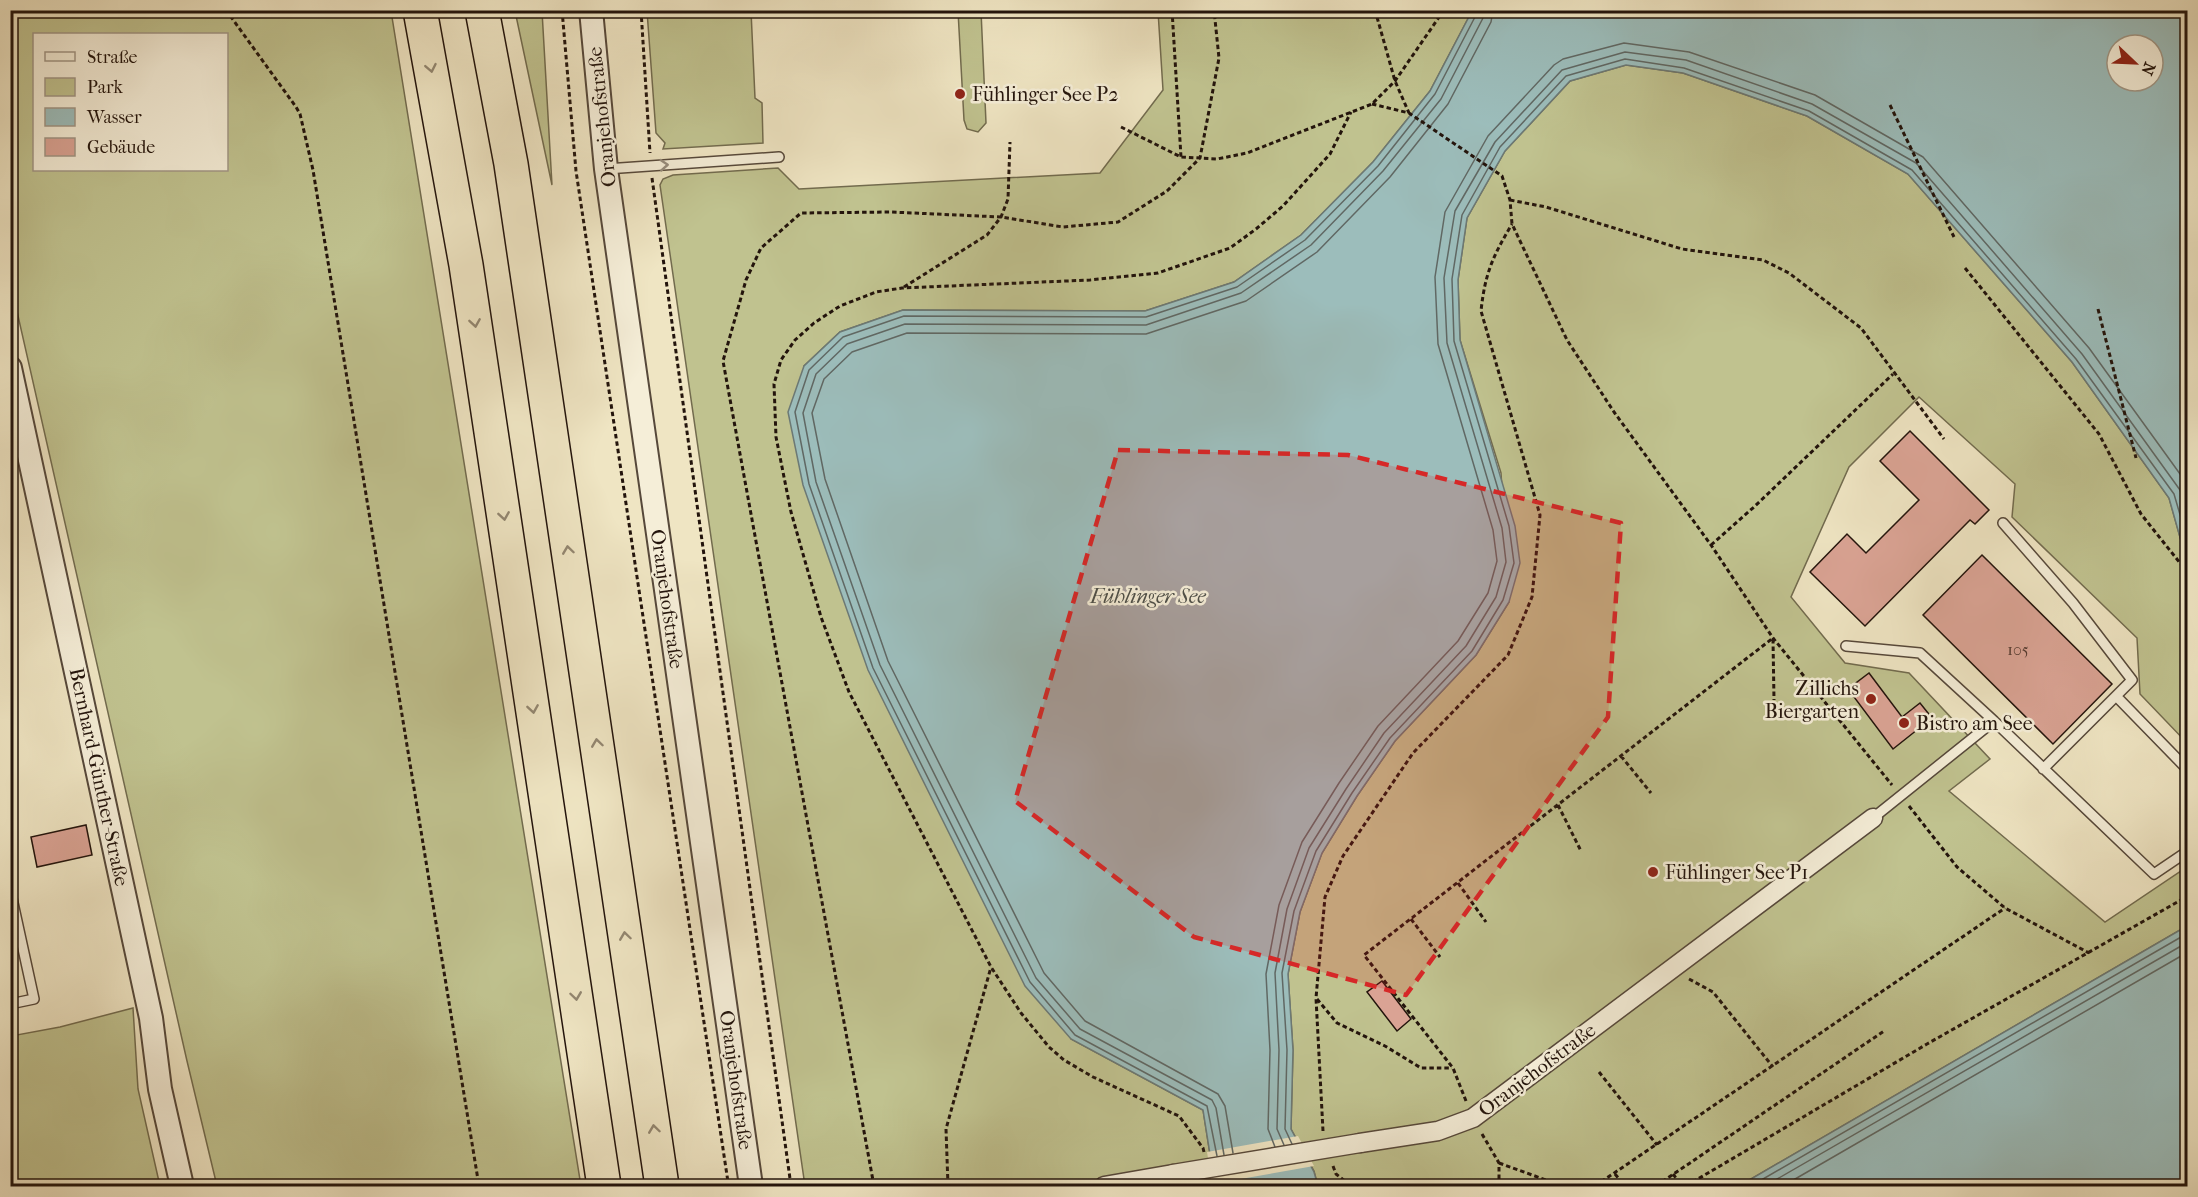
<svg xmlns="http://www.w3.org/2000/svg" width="2198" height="1197" font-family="'IM FELL French Canon',serif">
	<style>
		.green { fill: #c0c28f; stroke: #726b4e; stroke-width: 1.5; fill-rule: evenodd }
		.water { fill: #9cbdbb; stroke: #6c7975; stroke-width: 1.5; fill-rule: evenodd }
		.pier { fill: #efe5c3 }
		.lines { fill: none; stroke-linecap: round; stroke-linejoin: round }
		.shore { stroke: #606864; stroke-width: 1.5 }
		.building { fill: #daa394; stroke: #23140c; stroke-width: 1.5 }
		.service-casing { stroke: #56483a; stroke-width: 12 }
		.minor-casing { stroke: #56483a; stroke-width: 21 }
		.tertiary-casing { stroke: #56483a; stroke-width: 26 }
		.motorway-casing { stroke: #23140c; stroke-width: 36 }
		.path { stroke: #23140c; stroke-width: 3; stroke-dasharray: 4.5 3; stroke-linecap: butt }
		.service { stroke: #f5eed8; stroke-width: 9 }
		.minor { stroke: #f5eed8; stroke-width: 18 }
		.tertiary { stroke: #f5eed8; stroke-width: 22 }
		.motorway { stroke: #efe5c3; stroke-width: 33 }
		.minor-bridge-casing { stroke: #56483a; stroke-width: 21; stroke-linecap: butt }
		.minor-bridge { stroke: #f5eed8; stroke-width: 18 }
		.oneway { stroke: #938771 }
		.oneway2 { stroke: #968c7c }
		.marked { fill: #d62828; fill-opacity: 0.2; stroke: #d62828; stroke-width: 4.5; stroke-dasharray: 12 8; stroke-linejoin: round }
		.poi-dot { fill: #8f2418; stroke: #f5eed8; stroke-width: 2 }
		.labels { text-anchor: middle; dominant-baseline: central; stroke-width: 5; stroke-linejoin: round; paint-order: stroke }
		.number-label { font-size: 16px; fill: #51382e }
		.poi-label { font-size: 20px; fill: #23140c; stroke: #f5eed8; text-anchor: start }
		.street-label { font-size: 20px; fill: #23140c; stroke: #f5eed8 }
		.water-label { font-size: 21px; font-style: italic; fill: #4d4f49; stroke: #f5eed8 }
	</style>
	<rect width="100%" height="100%" fill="#efe5c3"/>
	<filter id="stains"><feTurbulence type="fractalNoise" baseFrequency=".00333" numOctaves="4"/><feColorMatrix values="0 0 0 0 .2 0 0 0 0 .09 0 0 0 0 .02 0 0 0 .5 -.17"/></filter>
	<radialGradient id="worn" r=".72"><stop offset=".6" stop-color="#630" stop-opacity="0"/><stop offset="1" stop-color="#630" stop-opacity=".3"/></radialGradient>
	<path class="green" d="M10,11H391L581,1186H217L187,1061L11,285ZM34,34H226V170H34Z
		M515,11H542L552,185Z
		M647,11H751L755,98L762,103L763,143L663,149L665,143L656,133Z
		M958,11H981L986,123L978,132L967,129L964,120Z
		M1158,11H1472L1430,91L1373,162L1301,235L1234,282L1145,311L903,310L840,332L804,366L1071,1039L1203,1110L1215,1186H805L660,185L663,179L673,175L778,168L799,189L1100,173L1163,90Z
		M1626,65L1683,73L1807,116L1908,174L2072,362L2169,498L2187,562V743L2140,694L2137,638L2012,517L2015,484L1919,397L1849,467L1791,597L1845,663L1909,673L1990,759L1949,791L2105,922L2187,867V926L1739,1186H1318L1314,1171L1291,1129L1293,1050L1288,974L1300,912L1322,853L1357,796L1395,741L1476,655L1509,602L1501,473L1460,340L1458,280L1467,218L1505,151L1570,81Z
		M133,1008L138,1089L160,1186H11V1036L60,1027Z"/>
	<path class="water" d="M1472,11H2187V562L2169,498L2072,362L1908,174L1807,116L1683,73L1626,65L1570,81L1505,151L1467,218L1458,280L1460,340L1515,526L1520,563L1509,602L1476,655L1395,741L1357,796L1322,853L1300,912L1288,974L1293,1050L1291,1129L1314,1172L1318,1186H1215L1203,1110L1071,1039L1025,986L868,670L803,485L788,412L804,366L840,332L903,310L1145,311L1234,282L1301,235L1373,162L1430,91ZM2117,45H2153V81H2117Z
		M2187,926V1186H1739Z"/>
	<path class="pier" d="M1298,1136L1314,1166L1212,1184L1207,1152Z"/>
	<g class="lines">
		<path class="shore" d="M1292,1144L1285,1129L1287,1050L1282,973L1294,911L1316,851L1352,793L1390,738L1472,651L1503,600L1514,563L1509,526L1454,341L1452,279L1462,215L1500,147L1566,76L1625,59L1684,68L1809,111L1912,170L2076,359L2174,494L2188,542
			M1284,1145L1277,1129L1279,1050L1275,973L1287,909L1309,848L1346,789L1384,733L1466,646L1496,597L1506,562L1502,528L1447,343L1444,278L1455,211L1495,142L1562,70L1625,52L1686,60L1812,104L1916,163L2082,354L2180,490L2188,514
			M1275,1147L1268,1129L1270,1050L1266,974L1279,905L1302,842L1339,783L1378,726L1458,641L1488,593L1497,561L1493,530L1438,344L1435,277L1445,212L1488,136L1554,65L1563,59L1624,43L1689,52L1815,95L1923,157L2089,348L2188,485
			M1233,1153L1225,1106L1218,1094L1085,1021L1044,973L888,661L825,479L812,413L824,379L852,352L907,333L1146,334L1246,301L1317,252L1390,177L1448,104L1491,22L1493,10
			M1224,1155L1216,1108L1212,1100L1080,1029L1036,978L880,665L816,482L803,413L816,374L847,344L905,324L1146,325L1241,293L1311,245L1383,171L1441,99L1483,18L1484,10
			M1217,1156L1207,1106L1075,1035L1030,982L873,668L809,484L795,412L809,370L843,337L904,316L1146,317L1237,287L1305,240L1378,166L1435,94L1476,15L1477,10
			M1751,1186L2188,933
			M1765,1186L2188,942
			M1783,1186L2188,952"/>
	</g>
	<path class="building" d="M1910,431L1989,510L1975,524L1970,520L1865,626L1810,572L1847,534L1866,553L1919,500L1880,461Z
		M1982,555L2112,684L2053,744L1923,615Z
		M1869,673L1902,717L1920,703L1932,718L1893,749L1848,689Z
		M86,825L92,855L37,867L31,837Z
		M1382,981L1411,1019L1397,1031L1367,992Z"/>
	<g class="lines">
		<g class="service-casing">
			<path id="service" d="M606,169L779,157
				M2003,523L2073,603L2132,680L2043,769
				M1846,646L1920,653L1994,721L1873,818
				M2116,696L2188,770
				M1994,721L2154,874L2188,851
				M10,889L34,999L10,1004"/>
		</g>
		<g class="minor-casing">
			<path id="minor" d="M1360,1143L1438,1131L1473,1118L1873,818
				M1104,1186L1173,1174"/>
		</g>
		<g class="tertiary-casing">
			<path id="tertiary" d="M591,10L606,169L751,1186
				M10,368L151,1018L160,1089L182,1186"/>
		</g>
		<g class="motorway-casing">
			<path id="motorway" d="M420,10L466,265L604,1186
				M482,10L511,164L662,1186"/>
		</g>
		<path class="path" d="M226,10L296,107L300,114L313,170L479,1186
			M562,10L576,171L728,1182
			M641,10L650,153
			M1172,10L1181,157
			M1375,10L1395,81L1409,113
			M1372,104L1409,113L1502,176L1510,200L1512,224L1567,340L1614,412L1711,545L1773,638L1892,785
			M1890,105L1954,237
			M1121,127L1181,157L1217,159L1247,153L1372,104L1395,81L1444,10
			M652,178L791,1186
			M1510,200L1546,207L1682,249L1763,260L1789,273L1861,328L1944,439
			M1965,268L2099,434L2141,514L2188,573
			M904,287L987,235L1001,217L1008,199L1010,142
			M2098,309L2136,458
			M1711,545L1754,507L1893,374
			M1773,639L1774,700
			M1621,756L1651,793
			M1558,805L1581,851
			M1909,806L1957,867L2005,908L2089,953
			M1458,883L1486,922
			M1411,919L1440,957
			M1689,979L1713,992L1773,1067
			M1317,999L1337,1023L1385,1046L1421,1068H1452
			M1599,1072L1657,1145
			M1466,1101L1453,1068L1364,955L1773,638
			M1323,1131L1316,998L1325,897L1343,856L1413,753L1508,655L1532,597L1540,515L1481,311C1485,273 1493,256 1512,224
			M1482,1134L1499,1163V1186
			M1204,1152L1203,1148L1179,1116L1093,1077L1064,1060L1049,1047L1021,1013L991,967L849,692L821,617L791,512L776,437L774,384L781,360L795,340L814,323L840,306L876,292L902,288L1090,280L1158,273L1230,248L1256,229L1283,206L1330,154L1351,112
			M1499,1163L1546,1180L1556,1186
			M1333,1166L1336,1174L1351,1186
			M1615,1174L1625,1186
			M1673,1174L1682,1186
			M874,1186L723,361L746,280L761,248L801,213L891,212L1001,217L1063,227L1118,222L1167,191L1200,158L1219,58L1214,10
			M948,1186L946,1129L991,967
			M1595,1186L2005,908
			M1656,1186L1884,1031
			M1686,1186L1927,1044L2188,896"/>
		<use href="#service" class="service"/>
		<use href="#minor" class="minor"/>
		<use href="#tertiary" class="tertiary"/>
		<use href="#motorway" class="motorway"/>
		<g class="minor-bridge-casing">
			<path id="minor-bridge" d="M1173,1174L1360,1143"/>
		</g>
		<use href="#minor-bridge" class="minor-bridge"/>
	</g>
	<defs><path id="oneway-chevron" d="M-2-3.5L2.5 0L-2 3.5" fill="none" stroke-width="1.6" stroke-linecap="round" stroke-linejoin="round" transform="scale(1.5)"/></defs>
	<g class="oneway">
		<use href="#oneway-chevron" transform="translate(431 68) rotate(79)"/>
		<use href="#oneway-chevron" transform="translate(475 323) rotate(81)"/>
		<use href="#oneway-chevron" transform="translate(504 516) rotate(81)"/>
		<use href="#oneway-chevron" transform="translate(568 550) rotate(-98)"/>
		<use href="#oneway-chevron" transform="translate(533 709) rotate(81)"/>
		<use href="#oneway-chevron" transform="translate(597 743) rotate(-98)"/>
		<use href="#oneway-chevron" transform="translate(625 936) rotate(-98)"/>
		<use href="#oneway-chevron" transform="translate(576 996) rotate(82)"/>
		<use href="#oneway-chevron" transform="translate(654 1129) rotate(-98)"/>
	</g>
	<use class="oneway2" href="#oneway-chevron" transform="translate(664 165) rotate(-4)"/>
	<path class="marked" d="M1118,450L1348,455L1621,523L1608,717L1406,995L1194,937L1015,801Z"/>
	<g class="poi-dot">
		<circle cx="960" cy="94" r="6"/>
		<circle cx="1871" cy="699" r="6"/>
		<circle cx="1904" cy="723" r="6"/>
		<circle cx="1653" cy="872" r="6"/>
	</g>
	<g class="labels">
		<g class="number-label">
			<text x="2018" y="649">105</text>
		</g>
		<g class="poi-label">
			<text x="972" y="94">Fühlinger See P2</text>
			<text x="1859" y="688" text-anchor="end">Zillichs<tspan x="1859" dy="23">Biergarten</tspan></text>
			<text x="1916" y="723">Bistro am See</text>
			<text x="1665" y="872">Fühlinger See P1</text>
		</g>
		<g class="street-label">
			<text transform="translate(602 117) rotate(-96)">Oranjehofstraße</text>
			<text transform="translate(667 599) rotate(82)">Oranjehofstraße</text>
			<text transform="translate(99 777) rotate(78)">Bernhard-Günther-Straße</text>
			<text transform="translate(1537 1070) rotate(-37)">Oranjehofstraße</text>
			<text transform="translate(736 1080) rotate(82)">Oranjehofstraße</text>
		</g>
		<g class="water-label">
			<text x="1148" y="596">Fühlinger See</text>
		</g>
	</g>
	<rect width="2198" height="1197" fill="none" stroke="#efe5c3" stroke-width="36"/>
	<rect x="12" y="12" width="2174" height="1173" fill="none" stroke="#23140c" stroke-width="3"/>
	<rect x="18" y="18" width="2162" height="1161" fill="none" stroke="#23140c" stroke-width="1.5"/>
	<rect x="33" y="33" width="195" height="138" fill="#f5eed8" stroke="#a19786" stroke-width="1.5"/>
	<rect x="45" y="52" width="30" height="9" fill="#f5eed8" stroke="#a19786" stroke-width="1.5"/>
	<text x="87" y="63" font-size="18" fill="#23140c">Straße</text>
	<rect x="45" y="78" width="30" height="18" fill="#c0c28f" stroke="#a19786" stroke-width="1.5"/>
	<text x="87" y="93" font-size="18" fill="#23140c">Park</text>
	<rect x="45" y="108" width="30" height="18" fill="#9cbdbb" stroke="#a19786" stroke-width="1.5"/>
	<text x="87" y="123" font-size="18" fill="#23140c">Wasser</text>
	<rect x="45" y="138" width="30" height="18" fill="#daa394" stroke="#a19786" stroke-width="1.5"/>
	<text x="87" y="153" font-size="18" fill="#23140c">Gebäude</text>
	<g transform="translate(2135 63) rotate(113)"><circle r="28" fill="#f5eed8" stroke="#a19786" stroke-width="1.5"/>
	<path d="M0-4.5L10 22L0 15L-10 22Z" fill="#8f2418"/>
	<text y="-9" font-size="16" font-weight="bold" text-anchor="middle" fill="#23140c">N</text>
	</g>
	<rect width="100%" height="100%" filter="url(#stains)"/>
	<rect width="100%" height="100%" fill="url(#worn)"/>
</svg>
